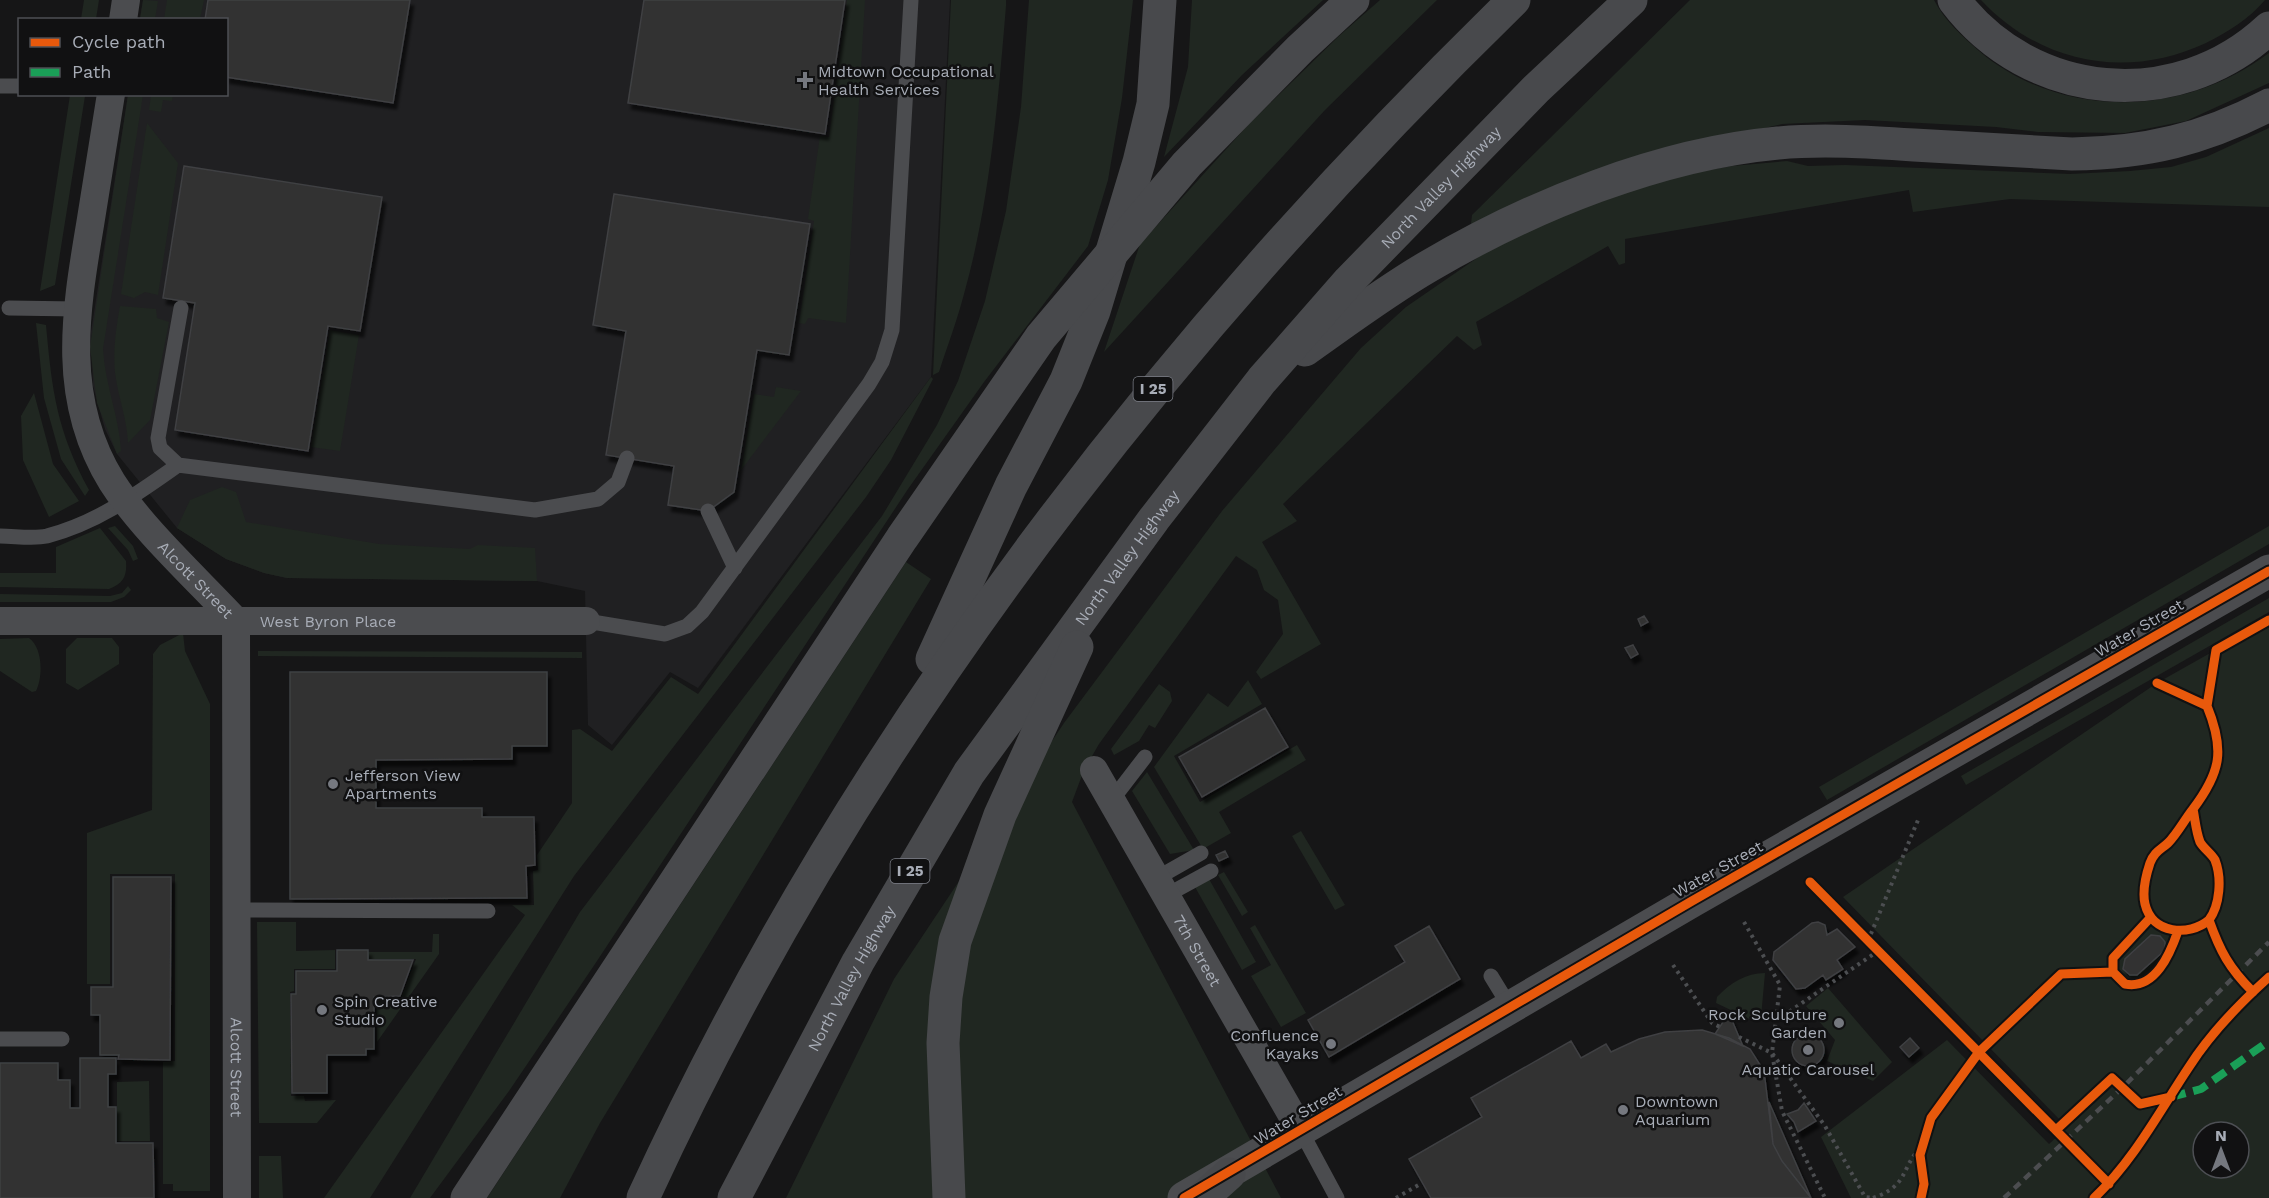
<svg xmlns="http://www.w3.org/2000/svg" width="2269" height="1198" font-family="'Work Sans',sans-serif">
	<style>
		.built { fill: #202022 }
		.green { fill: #202721; fill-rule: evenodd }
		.building { fill: #313132; stroke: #3f4043; stroke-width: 1.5; filter: url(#shadow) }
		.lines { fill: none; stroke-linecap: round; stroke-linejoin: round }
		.path { stroke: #4c4e51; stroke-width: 4; stroke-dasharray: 3 4.5; stroke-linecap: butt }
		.service { stroke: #4b4c4f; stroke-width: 15 }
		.minor { stroke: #4b4c4f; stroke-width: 28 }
		.tertiary { stroke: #4b4c4f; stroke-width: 33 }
		.motorway { stroke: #48494c; stroke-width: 33 }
		.rail { stroke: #4c4d50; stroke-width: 4.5; stroke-dasharray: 8 6; stroke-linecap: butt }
		.quiet { stroke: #1a9f57; stroke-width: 8; stroke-dasharray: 15 8; stroke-linecap: butt }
		.cycleway-casing { stroke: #111112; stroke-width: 13 }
		.cycleway { stroke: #e8590c; stroke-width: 9 }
		.poi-dot { fill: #75787f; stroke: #111112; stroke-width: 2 }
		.labels { text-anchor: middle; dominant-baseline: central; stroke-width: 5; stroke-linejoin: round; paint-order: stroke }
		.shield { fill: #111112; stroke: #7b7e86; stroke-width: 1.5 }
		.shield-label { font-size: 15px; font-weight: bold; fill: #a8adb7 }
		.poi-label { font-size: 16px; fill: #a8adb7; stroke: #111112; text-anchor: start }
		.street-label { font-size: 16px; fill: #a8adb7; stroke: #111112 }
	</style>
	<defs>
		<filter id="shadow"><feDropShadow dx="3.5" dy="6" stdDeviation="1.5" flood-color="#0009"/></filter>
	</defs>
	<rect width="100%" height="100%" fill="#161617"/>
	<path class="built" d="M143,0H950L931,377L698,688L670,672L612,745L588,725L585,591L537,581L287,578L264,573L226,559L177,528L117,454L105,429L93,386L91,332L128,95L226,94V20L140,19Z"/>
	<path class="green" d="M84,0H99L96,19H81Z
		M143,0L158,1L155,19H140Z
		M167,0H204L200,19H164Z
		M847,0H865L846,323L808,318L805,324L799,323L814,221L808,219L820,136L829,137Z
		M951,0H1006V6C998,102 990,202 964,294C957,321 947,347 939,372L933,375Z
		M1029,0H1133L1122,98L1108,180L1088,246L984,382L908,489L595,964L509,1091L430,1198H410L580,912L882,516L937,425L958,381L985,301L1006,211L1021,107Z
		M1192,0H1323L1242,75L1164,157L1188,67Z
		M1380,0H1437L1325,110L1104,352L1140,244L1249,124L1339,36Z
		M1690,0H1934C1944,20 1963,37 1979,51C2062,121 2184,117 2269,53V83L2186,121L2125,133L2038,132L1996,127L1865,120L1782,124L1725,137L1471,224L1472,215Z
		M1981,0H2265C2249,19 2228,32 2206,43C2127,80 2041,64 1981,0Z
		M70,95L85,96L55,285L40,291Z
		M128,95H143L103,349C105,385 119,416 121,451L117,454L97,403L90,347Z
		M151,95V94L173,95L172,101L163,100L161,112L149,110Z
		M147,123L178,163L158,295L145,292L134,298L121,294Z
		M2269,128V207L2010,199L1913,212L1909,190L1625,239V263L1619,265L1608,246L1476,322L1482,345L1474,350L1457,336L1283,504L1297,521L1262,542L1321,644L1261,679L1256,672L1283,634L1278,600L1264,590L1257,570L1236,556L1099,744L1084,770L1072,802L1281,1198H786L894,979L1064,723L1222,511L1361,348L1406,307L1480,256L1525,231L1609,195L1691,173L1732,166L1787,161L1808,166L1845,165L2070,174L2130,171L2171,167L2206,157Z
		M120,306L156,309L157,318L169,322L150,420L128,443C127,418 118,397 115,373C113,349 116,328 120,306Z
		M36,323L46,325C52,391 57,431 89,490L85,496L61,459L44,398Z
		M330,330L359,335L340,451L311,447Z
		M931,377L933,379L891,460L866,497L574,876L370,1198H324L525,915L512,905H534L533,871L538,870L537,855L572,803V730L580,729L612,751L671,677L698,694Z
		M776,387L801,391L741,470L754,394L774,397Z
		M34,393L53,464L79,501L49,517L23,460L21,416Z
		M222,487L236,492L246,522L379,544L470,549L478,545L535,548L537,581L287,578L264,573L226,559L177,528L190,500Z
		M115,526L133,546L138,559L133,561L128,550L108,528Z
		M2269,526V544L1827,800L1819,787Z
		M100,528L126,561C127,576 124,583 109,589L0,587V573H56V547Z
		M906,562L931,579L600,1123L560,1198H487Z
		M128,586L131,590L124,597L111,602H0V594L110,596L122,593Z
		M2269,598V612L1966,785L1961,776Z
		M2269,620V1198H1851L1821,1137L1947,1040L2049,1144L2115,1084L2126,1095L2132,1092L2110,1072L2060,1120L1843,897L2157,683ZM2203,1132H2239V1168H2203Z
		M183,633L185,651L210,704V1191H173V1184H163V1062L175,1061V874H110V984H87V833L152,810L153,654L160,645Z
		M29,638C43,648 43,677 36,691L32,692L0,671V639Z
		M77,638H112L119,647V664L78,690L66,683V649Z
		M258,651L582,652V658L258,656Z
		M1248,680L1262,704L1174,756L1200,802L1297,745L1306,760L1219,812L1231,833L1203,849L1154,767L1208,693L1228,707Z
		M1159,684L1170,692L1172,701L1155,728L1149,725L1139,741L1114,755L1111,749Z
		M1147,772L1194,850L1170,854L1132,791Z
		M1301,831L1345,905L1335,910L1292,836Z
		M1224,872L1248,912L1242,916L1218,875Z
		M1209,879L1256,962L1242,970L1195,887Z
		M257,922H296V951L335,950V969H294V991L290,992L291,1096H304L305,1101L336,1100L317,1123H259Z
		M1255,925L1306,1013L1281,1027L1251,976L1271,965L1250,928Z
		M433,934H439V954L377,1042L376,998H401L416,959H368V952H432Z
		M1765,973L1761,1017L1758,1020L1754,1021L1716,1003L1717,997C1730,983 1746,973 1765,973Z
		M1828,988L1892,1062L1873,1081L1827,1061L1835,1040L1806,1006Z
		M149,1081L150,1141H117V1082Z
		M259,1156H281L283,1198H259Z"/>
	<path class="building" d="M208,0H410L393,103L226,77V20H205Z
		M644,0H845L825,134L628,103Z
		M184,166L382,197L360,331L328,326L308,451L175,430L195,303L163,298Z
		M614,194L810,224L789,355L757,350L734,492L708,511L668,505L674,466L606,455L626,331L593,325Z
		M1644,616L1648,622L1641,626L1638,619Z
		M1633,645L1638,654L1631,658L1625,648Z
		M290,672H547V746H512V759L376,760V808H482V817H534L535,865L526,866L527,898L290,899Z
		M1265,708L1288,747L1202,797L1179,757Z
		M1225,851L1228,857L1219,861L1216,855Z
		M113,877H171L170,1060L118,1059L119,1055H100V1015H91V987H113Z
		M1818,922L1825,925L1827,935L1837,929L1855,947L1837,960L1843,969L1826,980L1823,975L1805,988L1796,989L1773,960L1774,952L1812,923Z
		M1429,926L1460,979L1329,1057L1308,1020L1405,962L1395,946Z
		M2151,935L2160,936L2165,942V950L2137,975H2130L2123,969L2125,959Z
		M337,950H368V960H413L400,996L374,997V1049H366V1055H327V1093H292L291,994H296V971H337Z
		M1729,1013L1739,1037L1743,1046L1715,1034Z
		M1702,1030L1729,1038L1750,1049L1764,1071L1773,1144L1782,1161L1811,1198H1431L1409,1159L1482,1117L1471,1098L1571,1041L1581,1058L1606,1044L1611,1052L1639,1039L1665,1032Z
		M1792 1050a16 16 0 1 1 32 0a16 16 0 1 1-32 0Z
		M1910,1038L1919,1048L1909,1057L1900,1047Z
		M80,1058H116V1074H108V1107H116V1143H153L154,1198H0V1063H58V1080H70V1108H80Z
		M1769,1102L1811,1198L1782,1161L1773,1144Z
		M1804,1103L1816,1121L1798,1132L1794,1122L1787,1114L1798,1110Z"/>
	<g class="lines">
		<path class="path" d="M1744,922L1780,985L1772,1053L1782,1111L1825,1198
			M1868,941L1918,820
			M1673,965L1712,1023L1720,1027
			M1777,1020L1878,951
			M1739,1037L1772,1053L1825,1126L1865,1197L1873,1198
			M1396,1198L1422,1183
			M1873,1198C1910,1185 1900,1168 1921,1147"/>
		<path class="service" d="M0,86H20
			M9,308L77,309
			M181,308L158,438L160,448L178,465L535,510L598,499L618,482L627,458
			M708,511L735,568
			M0,536C15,536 33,539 47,536C97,523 137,494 178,465
			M586,621L665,634L687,626L702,612L869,384L882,362L892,330L911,0
			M1112,800L1145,757
			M1157,878L1201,853
			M1167,895L1211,871
			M236,910L488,911
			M1491,976L1510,1007
			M0,1039H62
			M1301,1131L1337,1198"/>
		<g class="minor">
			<path d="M123,20L126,0"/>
			<path id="s1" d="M111,94C104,138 97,181 90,225C75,314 61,400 112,482C142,529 197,579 236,621L237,1198"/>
			<path id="s2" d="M0,621H586"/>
			<path id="s3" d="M1094,770L1301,1131"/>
		</g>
		<path class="tertiary" d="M1184,1198L1692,901L2269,571"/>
		<g class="motorway">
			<path d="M1954,0C2030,101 2176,115 2269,28"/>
			<path d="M1305,350C1346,321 1386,291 1429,266C1531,206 1659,154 1778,143C1823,139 1869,142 1914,145C1967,148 2019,151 2072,154C2146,153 2204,139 2269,105"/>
			<path d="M932,659L1011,486L1066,381L1094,311L1139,162L1153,104L1160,0"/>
			<path d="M467,1198L902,538L1041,337L1187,164L1300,49L1353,0"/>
			<path d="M643,1198C851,745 1158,347 1514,0"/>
			<path id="s4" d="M734,1198L858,962L969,773L1154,519L1262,380L1349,281L1536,89L1631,0"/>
			<path d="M949,1198L943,1043L946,997L955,941L1000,815L1077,647"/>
			<path d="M1202,1198L1229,1174"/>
		</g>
		<path class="rail" d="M2004,1198L2122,1088L2269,942"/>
		<path class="quiet" d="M2171,1097L2201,1089L2269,1041"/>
		<g class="cycleway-casing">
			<path id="cycleway" d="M2157,683L2207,706C2225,750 2221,772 2193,809C2195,819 2196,832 2200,842C2203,848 2211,853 2215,860C2222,878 2220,905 2209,920C2220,951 2229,968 2253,992
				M2207,706L2216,650L2269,620
				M2193,809C2185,819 2177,834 2168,843C2160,850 2154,852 2150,863C2146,875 2142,891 2145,904C2152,934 2189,937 2209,920
				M1810,882L2109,1184
				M2151,917L2113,958V972L2125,984C2155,990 2170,954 2178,931
				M2056,1130L2112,1078L2140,1104L2171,1097
				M1184,1198L1692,901L2269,571
				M1921,1198L1924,1184L1920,1155L1931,1118L1979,1052L2061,974L2113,972
				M2094,1198C2134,1160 2159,1112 2189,1067C2210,1034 2240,1003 2269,977"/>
		</g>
		<use href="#cycleway" class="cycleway"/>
	</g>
	<g class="poi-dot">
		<path d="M802 71h6v6h6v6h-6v6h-6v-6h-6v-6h6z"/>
		<circle cx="333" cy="784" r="6"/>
		<circle cx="322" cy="1010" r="6"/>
		<circle cx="1839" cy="1023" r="6"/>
		<circle cx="1331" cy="1044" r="6"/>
		<circle cx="1808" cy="1050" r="6"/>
		<circle cx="1623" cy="1110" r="6"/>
	</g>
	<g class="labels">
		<g class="shield">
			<rect x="1133.5" y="377" width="39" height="24" rx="4.5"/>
			<rect x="890.5" y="859" width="39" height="24" rx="4.5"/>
		</g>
		<g class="shield-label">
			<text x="1153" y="389">I 25</text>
			<text x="910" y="871">I 25</text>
		</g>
		<g class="poi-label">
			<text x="818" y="71">Midtown Occupational<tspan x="818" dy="18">Health Services</tspan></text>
			<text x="345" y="775">Jefferson View<tspan x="345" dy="18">Apartments</tspan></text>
			<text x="334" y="1001">Spin Creative<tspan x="334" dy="18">Studio</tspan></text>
			<text x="1827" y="1014" text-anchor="end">Rock Sculpture<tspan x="1827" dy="18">Garden</tspan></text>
			<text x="1319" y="1035" text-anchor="end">Confluence<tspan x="1319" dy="18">Kayaks</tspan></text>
			<text x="1808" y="1069" text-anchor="middle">Aquatic Carousel</text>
			<text x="1635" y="1101">Downtown<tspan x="1635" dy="18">Aquarium</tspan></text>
		</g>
		<g class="street-label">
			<text stroke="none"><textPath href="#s4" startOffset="1239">North Valley Highway</textPath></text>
			<text stroke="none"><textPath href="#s4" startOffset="753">North Valley Highway</textPath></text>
			<text stroke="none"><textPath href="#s1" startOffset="526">Alcott Street</textPath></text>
			<text stroke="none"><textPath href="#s2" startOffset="328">West Byron Place</textPath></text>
			<text transform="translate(2139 628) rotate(-30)">Water Street</text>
			<text transform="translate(1718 869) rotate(-29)">Water Street</text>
			<text stroke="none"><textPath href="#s3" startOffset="208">7th Street</textPath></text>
			<text stroke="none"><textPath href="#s4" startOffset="249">North Valley Highway</textPath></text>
			<text stroke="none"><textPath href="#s1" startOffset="1030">Alcott Street</textPath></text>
			<text transform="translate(1298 1115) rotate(-31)">Water Street</text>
		</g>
	</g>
	<rect x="18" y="18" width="210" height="78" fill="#111112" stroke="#4d4f54" stroke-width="1.5"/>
	<rect x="30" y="38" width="30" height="9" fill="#e8590c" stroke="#4d4f54" stroke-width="1.5"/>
	<text x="72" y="48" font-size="18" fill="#a8adb7">Cycle path</text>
	<rect x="30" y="68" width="30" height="9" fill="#1a9f57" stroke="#4d4f54" stroke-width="1.5"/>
	<text x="72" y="78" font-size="18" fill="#a8adb7">Path</text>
	<g transform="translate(2221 1150)"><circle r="28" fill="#111112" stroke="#4d4f54" stroke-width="1.5"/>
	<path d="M0-4.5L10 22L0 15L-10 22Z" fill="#75787f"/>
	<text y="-9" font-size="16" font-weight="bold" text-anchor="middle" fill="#a8adb7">N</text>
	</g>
</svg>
